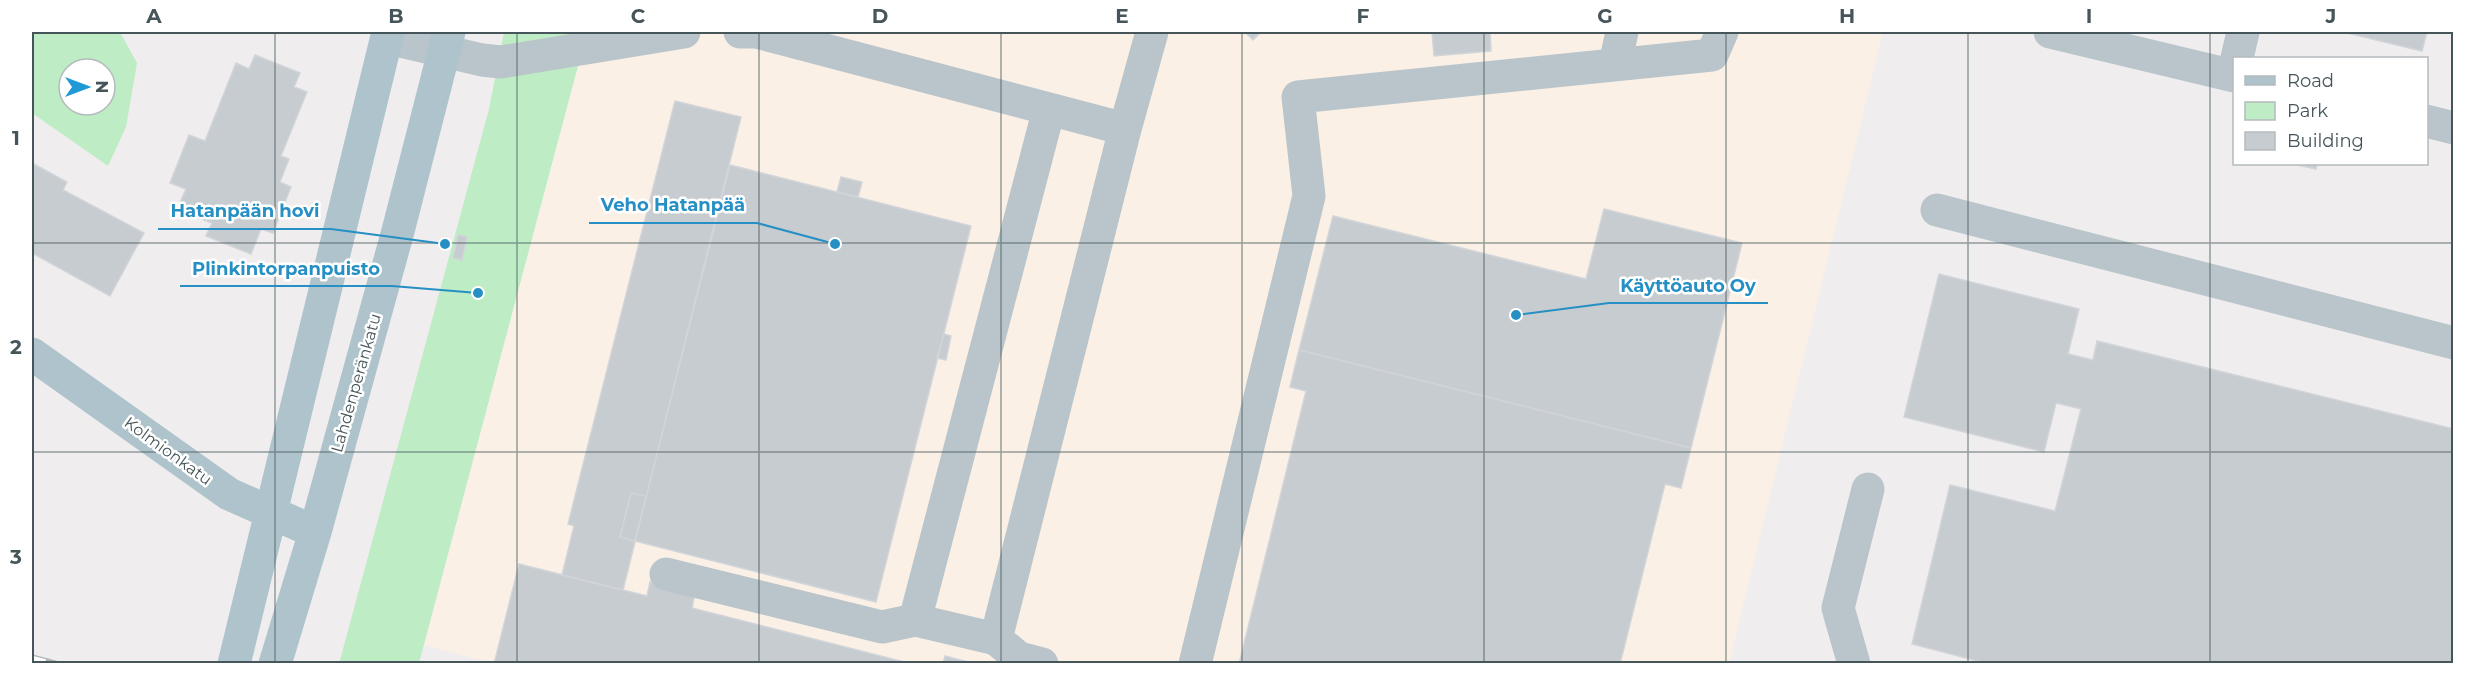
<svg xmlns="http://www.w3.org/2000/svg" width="2485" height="695" font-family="Montserrat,sans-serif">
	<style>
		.commercial { fill: #fbf0e6 }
		.green { fill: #bdecc5; fill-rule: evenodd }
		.building { fill: #c7ccd0; stroke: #d1d5d9; stroke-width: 1.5 }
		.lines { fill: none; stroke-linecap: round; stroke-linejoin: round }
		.minor { stroke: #b9c5ca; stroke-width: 33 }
		.major { stroke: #aec3cb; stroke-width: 33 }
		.rail-casing { stroke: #b0b4b7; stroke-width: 7 }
		.rail { stroke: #fff; stroke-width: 4.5; stroke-dasharray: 14; stroke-linecap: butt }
		.grid { fill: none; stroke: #46555a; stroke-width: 1.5; stroke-opacity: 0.55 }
		.labels { text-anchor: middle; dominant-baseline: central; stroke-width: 5; stroke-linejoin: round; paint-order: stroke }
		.street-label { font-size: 16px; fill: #46555a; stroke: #fff }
		.leader { fill: none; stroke: #268fc4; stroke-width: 2 }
		.callout-dot { fill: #268fc4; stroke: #fff; stroke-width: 2 }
		.callout-label { font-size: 18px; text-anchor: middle; font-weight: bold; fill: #268fc4; stroke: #fff; stroke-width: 5; stroke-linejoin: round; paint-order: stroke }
		.neatline { fill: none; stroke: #46555a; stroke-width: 2 }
		.grid-label { font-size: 20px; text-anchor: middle; font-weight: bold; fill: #46555a }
	</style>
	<rect width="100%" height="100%" fill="#f0edee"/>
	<path class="commercial" d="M587,32H1883L1729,663L494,664L424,645Z"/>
	<path class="green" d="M32,32H120L137,63L126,127L108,166L32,113ZM69,69H105V105H69Z
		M504,32H587L419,663L339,664L489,109Z"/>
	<path class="building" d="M1245,32H1261L1253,40Z
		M1432,32H1490L1491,51L1434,56Z
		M2343,32H2427L2422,51Z
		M255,55L300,73L294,87L307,92L281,156L289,159L280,182L291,187L273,233L261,229L251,254L206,236L212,223L177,209L186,189L170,183L189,135L205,141L236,63L249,69Z
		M675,101L741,117L623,590L562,575L574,526L568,524Z
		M32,163L67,182L63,190L144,233L110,296L32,253Z
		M2293,164H2317L2316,169Z
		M730,165L971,226L876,602L635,541Z
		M841,177L862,182L858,197L837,192Z
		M1604,209L1742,243L1691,448L1299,350L1333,216L1586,279Z
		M458,235L467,237L462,260L453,258Z
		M1939,274L2079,309L2068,354L2093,360L2097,341L2454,429V664H1989L1912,644L1950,485L2055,511L2081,409L2056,403L2044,452L1904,417Z
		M944,334L951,336L946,360L937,358Z
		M1299,350L1691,448L1681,488L1665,484L1620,664H1239L1306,391L1290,387Z
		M631,493L646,496L635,541L620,537Z
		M519,564L647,596L650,582L695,593L692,608L912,664H494Z
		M945,656L976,664H943Z"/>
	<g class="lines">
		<path class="minor" d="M740,32H757L1125,129
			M2050,32L2234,76
			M387,38L482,60L501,62L684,32
			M2237,58L2243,32
			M1615,64L1622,32
			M2426,121L2454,128
			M1937,210L2454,343
			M666,574L882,627L915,620L996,639L1019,658L1042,664
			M915,620L1049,109
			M996,639L1125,129L1152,32
			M1195,664L1309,196L1298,97L1712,55L1722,32
			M1854,664L1838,608L1868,489"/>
		<path class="major" d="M32,354L229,494L315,532
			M234,664L388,32
			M275,664L315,532L398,231L449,32"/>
		<g class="rail-casing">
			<path id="rail" d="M32,658L55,664"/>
		</g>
		<use href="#rail" class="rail"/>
	</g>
	<path class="grid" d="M275,32V664M517,32V664M759,32V664M1001,32V664M1242,32V664M1484,32V664M1726,32V664M1968,32V664M2210,32V664M32,243H2454M32,452H2454"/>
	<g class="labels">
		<g class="street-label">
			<text transform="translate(356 383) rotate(-74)">Lahdenperänkatu</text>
			<text transform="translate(168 451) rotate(36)">Kolmionkatu</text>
		</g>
	</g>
	<path class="leader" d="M835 244L757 223H589M445 244L331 229H158M478 293L392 286H180M1516 315L1609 303H1768"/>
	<g class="callout-dot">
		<circle cx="835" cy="244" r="6"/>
		<circle cx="445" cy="244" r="6"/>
		<circle cx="478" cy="293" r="6"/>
		<circle cx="1516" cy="315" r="6"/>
	</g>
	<g class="callout-label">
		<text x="673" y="211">Veho Hatanpää</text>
		<text x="245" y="217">Hatanpään hovi</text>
		<text x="286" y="275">Plinkintorpanpuisto</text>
		<text x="1688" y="292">Käyttöauto Oy</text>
	</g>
	<rect width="2485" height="695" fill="none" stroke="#ffffff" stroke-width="66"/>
	<rect x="2233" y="57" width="195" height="108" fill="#ffffff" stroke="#b5bbbd" stroke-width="1.5"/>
	<rect x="2245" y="76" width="30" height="9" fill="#aec3cb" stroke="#b5bbbd" stroke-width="1.5"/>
	<text x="2287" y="87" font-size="18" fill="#46555a">Road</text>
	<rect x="2245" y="102" width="30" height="18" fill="#bdecc5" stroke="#b5bbbd" stroke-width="1.5"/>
	<text x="2287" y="117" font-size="18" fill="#46555a">Park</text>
	<rect x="2245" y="132" width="30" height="18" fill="#c7ccd0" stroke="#b5bbbd" stroke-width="1.5"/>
	<text x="2287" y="147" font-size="18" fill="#46555a">Building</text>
	<g transform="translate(87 87) rotate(90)"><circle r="28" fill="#ffffff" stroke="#b5bbbd" stroke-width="1.5"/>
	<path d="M0-4.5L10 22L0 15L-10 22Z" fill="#2099d7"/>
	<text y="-9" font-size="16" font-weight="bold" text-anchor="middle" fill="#46555a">N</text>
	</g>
	<rect x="33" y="33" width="2419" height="629" class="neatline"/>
	<g class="grid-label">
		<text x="154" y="23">A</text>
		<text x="396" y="23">B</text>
		<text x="638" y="23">C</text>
		<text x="880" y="23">D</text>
		<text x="1122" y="23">E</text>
		<text x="1363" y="23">F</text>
		<text x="1605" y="23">G</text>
		<text x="1847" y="23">H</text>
		<text x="2089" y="23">I</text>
		<text x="2331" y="23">J</text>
		<text x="16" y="145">1</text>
		<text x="16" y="354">2</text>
		<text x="16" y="564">3</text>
	</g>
</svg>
